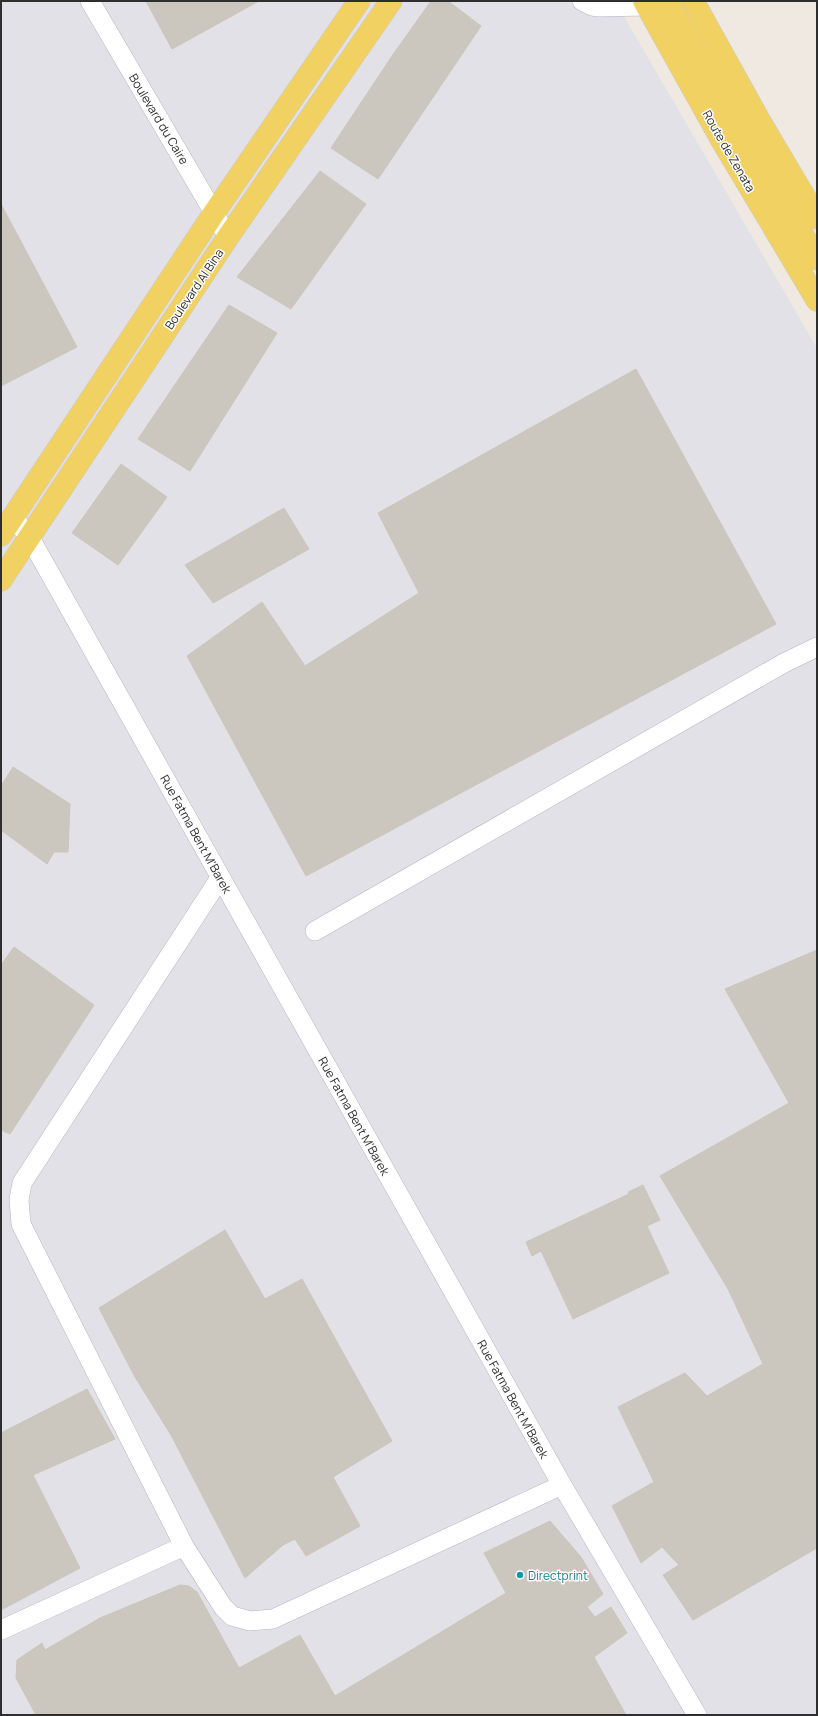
<svg xmlns="http://www.w3.org/2000/svg" width="818" height="1716" font-family="Manrope,sans-serif">
	<style>
		.industrial { fill: #e3e1e8 }
		.building { fill: #cbc7bf; stroke: #cbc5ba }
		.lines { fill: none; stroke-linecap: round; stroke-linejoin: round }
		.minor-casing { stroke: #b4b7c1; stroke-width: 20 }
		.major-casing { stroke: #c9c9c9; stroke-width: 23 }
		.minor { stroke: #fff; stroke-width: 19 }
		.major { stroke: #f2d163; stroke-width: 22 }
		.culture-dot { fill: #0f9aa8; stroke: #fff; stroke-width: 1.5 }
		.labels { text-anchor: middle; dominant-baseline: central; stroke-width: 3; stroke-linejoin: round; paint-order: stroke }
		.street-label { font-size: 12px; fill: #2e2e2e; stroke: #fff }
		.culture-label { font-size: 12px; fill: #0d838f; stroke: #fff; text-anchor: start }
	</style>
	<rect width="100%" height="100%" fill="#efe9e1"/>
	<path class="industrial" d="M1,1H615L817,348V1715H1Z"/>
	<path class="building" d="M146,1H259L172,49Z
		M431,1H448L481,26L378,179L331,148L392,56Z
		M320,171L366,204L291,309L237,277Z
		M1,204L77,347L1,386Z
		M229,305L277,333L190,471L138,439Z
		M636,369L776,624L306,876L187,656L262,602L305,666L419,593L378,513Z
		M121,464L167,497L118,565L72,533Z
		M284,508L309,549L213,603L185,565Z
		M13,767L70,804L68,852H54L47,864L1,830V786Z
		M14,947L94,1005L10,1134L1,1130V965Z
		M817,950V1548L693,1620L663,1575L679,1565L662,1547L641,1563L612,1506L654,1482L618,1407L685,1373L707,1396L763,1364L728,1289L660,1176L789,1103L725,989Z
		M643,1185L660,1220L647,1226L669,1273L573,1319L541,1251L532,1256L526,1242L629,1194L628,1192Z
		M225,1230L265,1299L302,1279L392,1441L333,1477L360,1526L306,1556L295,1539L283,1545L245,1578L171,1435L135,1377L99,1308Z
		M87,1389L115,1439L33,1475L80,1568L1,1610V1433Z
		M550,1521L581,1557L603,1594L587,1607L595,1617L611,1607L627,1633L594,1657L626,1715H36L16,1678L17,1660L42,1643L45,1650L100,1618L180,1585L189,1586L197,1592L239,1668L300,1635L335,1696L506,1593L484,1553Z"/>
	<g class="lines">
		<g class="minor-casing">
			<path id="minor" d="M90,1L228,237
				M582,1L592,6L599,7L646,6
				M13,517L30,538L562,1485L697,1715
				M220,878L22,1183L19,1200L21,1224L184,1546L223,1607L232,1616L250,1621L273,1619L562,1485
				M315,931L784,663L817,647
				M1,1630L184,1546"/>
		</g>
		<g class="major-casing">
			<path id="major" d="M644,1L721,139L817,300
				M667,1L740,129L817,259
				M693,1L758,118L817,218
				M1,535L214,213L359,1
				M1,580L228,237L391,1"/>
		</g>
		<use href="#minor" class="minor"/>
		<use href="#major" class="major"/>
	</g>
	<circle class="culture-dot" cx="520" cy="1575" r="4"/>
	<g class="labels">
		<g class="street-label">
			<text transform="translate(159 119) rotate(59)">Boulevard du Caire</text>
			<text transform="translate(729 151) rotate(60)">Route de Zenata</text>
			<text transform="translate(194 289) rotate(-56)">Boulevard Al Bina</text>
			<text transform="translate(196 834) rotate(61)">Rue Fatma Bent M'Barek</text>
			<text transform="translate(354 1116) rotate(61)">Rue Fatma Bent M'Barek</text>
			<text transform="translate(513 1399) rotate(61)">Rue Fatma Bent M'Barek</text>
		</g>
		<g class="culture-label">
			<text x="528" y="1575">Directprint</text>
		</g>
	</g>
	<rect width="818" height="1716" fill="none" stroke="#2e2e2e" stroke-width="4"/>
</svg>
